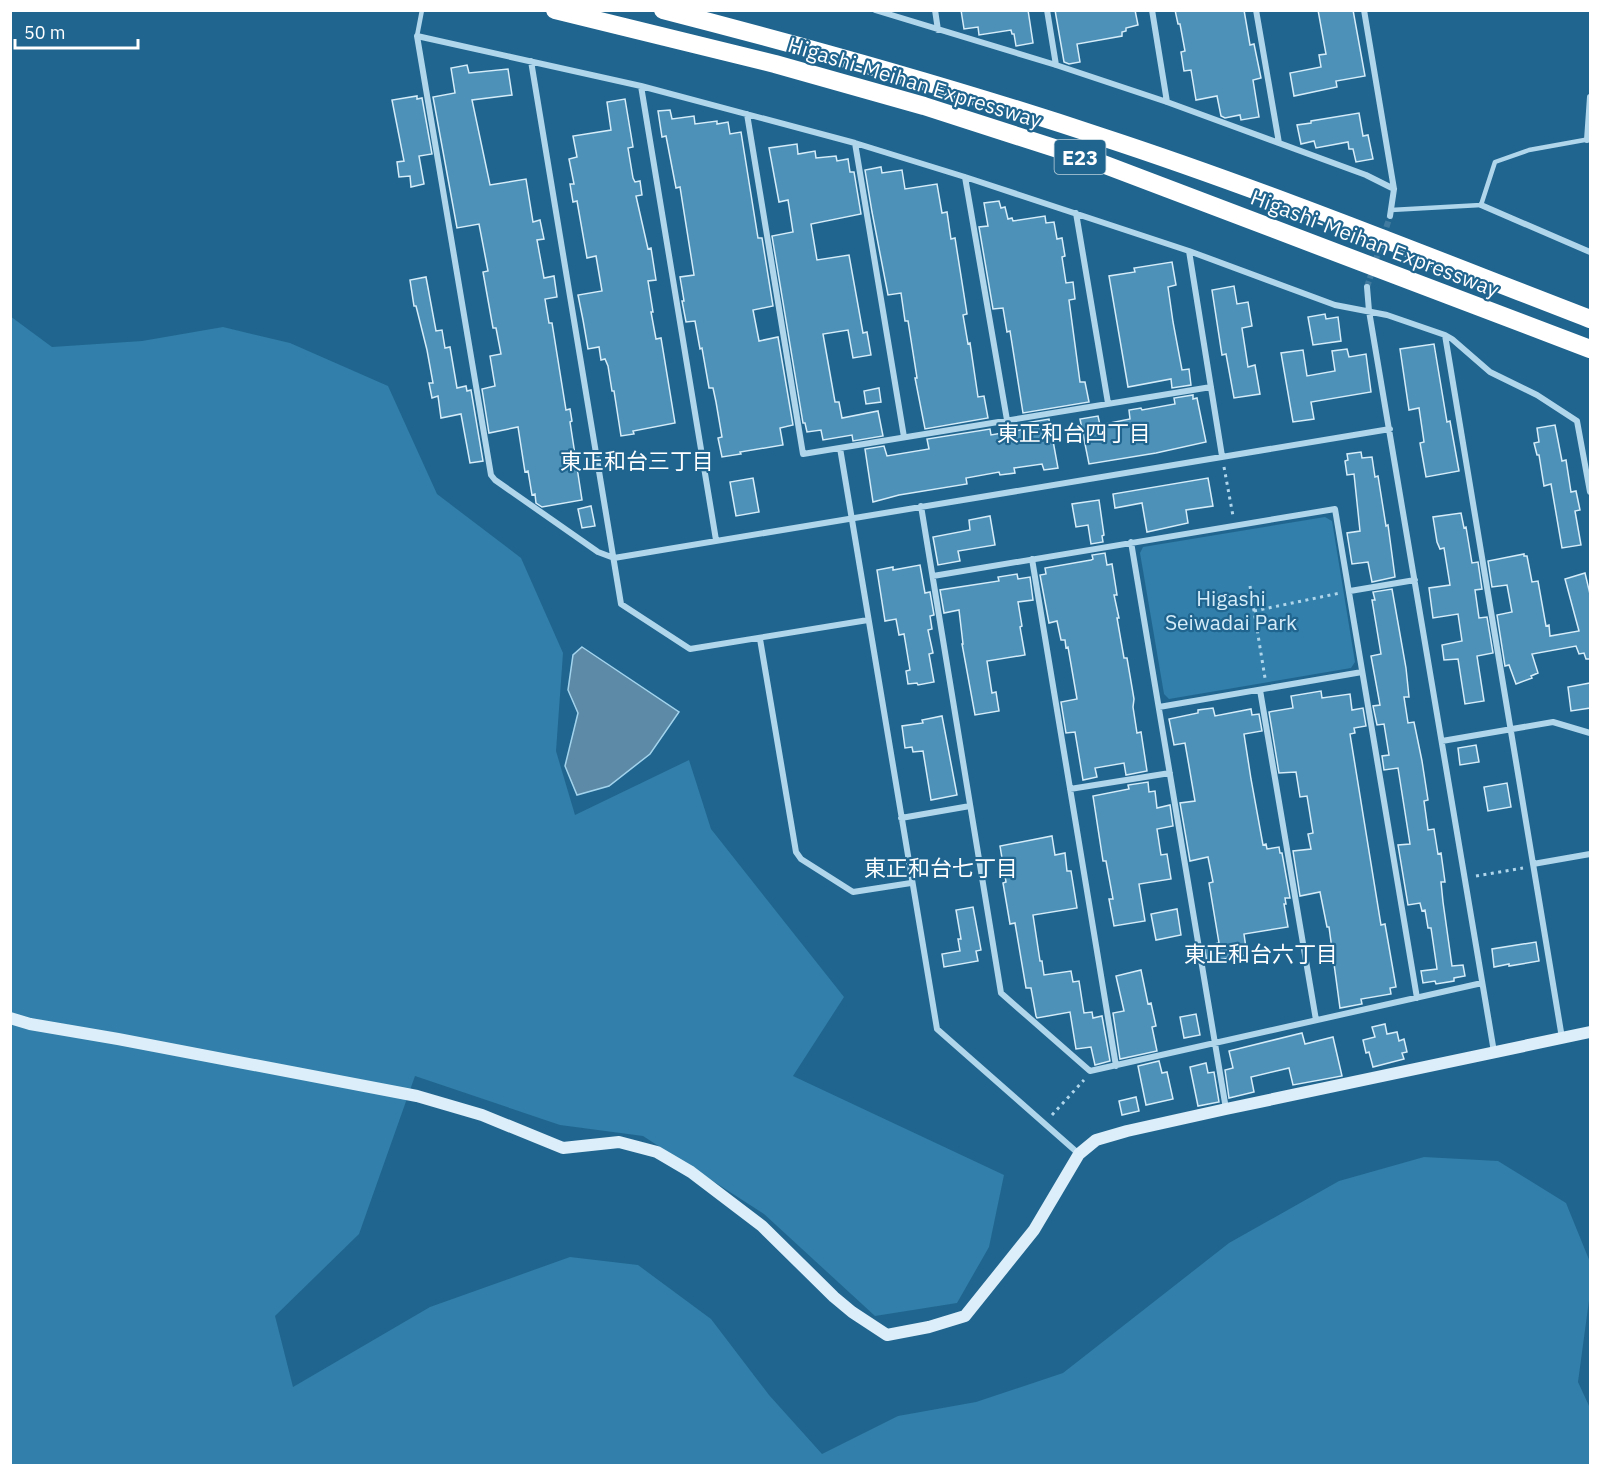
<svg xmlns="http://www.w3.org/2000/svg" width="1601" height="1476" font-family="'IBM Plex Sans','Noto Sans JP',sans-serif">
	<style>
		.green { fill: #317faa }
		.water { fill: #5d8aa6; stroke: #a3d4ee; stroke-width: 1.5 }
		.building { fill: #4d91b8; stroke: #d5ecf9; stroke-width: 1.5 }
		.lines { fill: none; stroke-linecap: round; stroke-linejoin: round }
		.street-tunnel { stroke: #417ca0; stroke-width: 6; stroke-dasharray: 6 3; stroke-linecap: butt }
		.path { stroke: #b0d6ec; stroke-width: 3; stroke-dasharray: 3 4.5; stroke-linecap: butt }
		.lane { stroke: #b0d6ec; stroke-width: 4.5 }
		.street { stroke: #b0d6ec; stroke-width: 6 }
		.secondary { stroke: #dceef9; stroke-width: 12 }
		.highway { stroke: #fff; stroke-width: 18 }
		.labels { text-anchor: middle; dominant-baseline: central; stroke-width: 4.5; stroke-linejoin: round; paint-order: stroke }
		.shield { fill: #20658f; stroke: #bcd1dd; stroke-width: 1.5 }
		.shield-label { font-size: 20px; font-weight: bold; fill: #fff }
		.street-label { font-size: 21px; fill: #fff; stroke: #20658f }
		.park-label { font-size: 21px; fill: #d5ecf9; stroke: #20658f }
		.neighbourhood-label { font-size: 22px; fill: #fff; stroke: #20658f }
	</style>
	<rect width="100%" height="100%" fill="#20658f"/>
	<path class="green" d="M10,316L52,347L142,341L223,327L290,343L388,386L437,494L521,558L563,653L556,751L575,815L689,760L711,829L844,997L793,1076L1004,1175L989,1247L957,1303L875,1316L764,1214L643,1136L560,1125L415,1076L359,1234L275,1316L293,1387L430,1307L570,1257L638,1265L711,1319L769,1395L822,1454L898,1416L976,1402L1063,1373L1229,1243L1339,1181L1424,1157L1498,1161L1566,1203L1590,1262V1293L1578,1382L1590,1408V1465H11Z
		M1325,517L1332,521L1355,662L1351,668L1169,699L1164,694L1140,553L1143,547Z"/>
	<path class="water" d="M582,647L679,712L650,754L609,786L577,795L565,766L578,713L568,690L573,655Z"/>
	<path class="building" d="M961,10H1028L1033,43L1016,46L1014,34H1012L1011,30L979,35L978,27L964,29Z
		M1055,10H1135L1138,25L1126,28V31L1122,32V36L1077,44L1080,62L1069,64L1064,62Z
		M1175,10H1244L1250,45L1254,44L1261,78L1253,80L1259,117L1241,120L1240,115L1225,118L1221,116L1217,96L1196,100L1191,70L1184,71L1181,52L1185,51L1180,24H1178Z
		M1318,10H1353L1365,76L1336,81L1337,87L1294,96L1290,73L1321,67L1319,55L1326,54Z
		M467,65L469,73L508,69L512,95L472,100L490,185L526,179L533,222L540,220L544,239L537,240L544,278L554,276L557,297L545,299L549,323H552L566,410L570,409L572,421L570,422L582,500L542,507L536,503L535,494L532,495L528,471L525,472L518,427L489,433L482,389L495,386L490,356L501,354L496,328H493L483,272L488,271L479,224L457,228L433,97L455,93L451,68Z
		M417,96V99L422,98L432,154L419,156L424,184L411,187L410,176L399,177L397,162L404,161L392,100Z
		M625,99L633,147L628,148L633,178L635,182L640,181L642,195L636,196L648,249L651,248L656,280L648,281L653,312H651L656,339L661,338L675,423L633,431L634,434L621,436L614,391H612L608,366L605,359L601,360L599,347L588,349L583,320L578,295L602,291L596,256L587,258L577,201L573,202L570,184H574L569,159L577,157L573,136L611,130L607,102Z
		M670,110L672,119L694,116L695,124L717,121V124L728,122L730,134L741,132L758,238H762L773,306L753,310L759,341L778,337L793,425L780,428L783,445L740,452L741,454L722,457L718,438L722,437L716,402L713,388H709L702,348L700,349L695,321L686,322L682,301H684L680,277L694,275L680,187L676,188L666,136L662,137L658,111Z
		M1359,113L1363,136L1368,135L1373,159L1356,162L1353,149H1349L1348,142L1316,148L1314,141L1301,144L1297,125L1311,123V121Z
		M797,144L798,154L815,151L816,158L836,156L837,161L848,159L850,172H854L861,214L811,224L817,260L849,255L863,333L867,332L871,355L853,358L848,330L823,334L835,402H839L842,418L878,411L883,436L853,441L852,435L823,440L821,430L807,432L805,423H803L772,236L793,232L788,200L779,202L769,148Z
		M881,167L882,173L902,170L905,189L937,184L942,213L947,212L951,239L955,238L967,314L963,315L968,344L970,343L978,397L984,396L988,418L925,429L915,378H917L908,321H905L901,293L888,295L872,212L865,170Z
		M999,201L1001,208L1005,207L1008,219L1012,218L1013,221L1045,216L1046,223L1054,222L1057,239L1062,238L1065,256L1062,257L1066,283L1073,282L1075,299L1069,300L1080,382H1085L1089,402L1023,413L1010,331L1007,332L1003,308L993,309L979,227L988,226L984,203Z
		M1172,262L1176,285L1168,287L1173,322L1182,370L1189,369L1191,385L1172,388L1171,379L1128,387L1109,276L1135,272L1134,268Z
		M426,277L436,331L442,330L445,348L450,347L457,388L466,386L467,391L471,390L483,461L470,463L461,414L441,418L438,396L432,398L429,383H433L427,350L416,306H414L410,280Z
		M1234,286L1237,304L1248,302L1252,326L1242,328L1248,367L1255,365L1260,394L1234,398L1226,354L1222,355L1212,290Z
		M1325,314L1326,319L1338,317L1341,341L1313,345L1308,317Z
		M1434,344L1447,422L1450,421L1459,471L1426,477L1420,443L1424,442L1419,408L1409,410L1400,349Z
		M1347,349L1349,357L1366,354L1371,392L1311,402L1314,419L1293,422L1281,353L1303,350L1307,376L1335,371L1332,351Z
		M879,388L881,402L866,404L864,391Z
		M1193,395V399L1197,398L1206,442L1156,453L1089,464L1080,419L1098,416L1100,425L1130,419L1129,410L1141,408L1142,410L1175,404L1174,398Z
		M1049,419L1058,468L1044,470L1042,464L1014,468L1015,473L1000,475L999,472L966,478L967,484L899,495L873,502L865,449L884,446L887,456L929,449L927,439L990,429L991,435L1026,429L1025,423Z
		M1555,425L1562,461L1566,460L1571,492L1576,491L1580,510L1575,511L1581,545L1562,548L1551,484L1544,486L1539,455H1537L1534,443L1539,442L1537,428Z
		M1361,452L1362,458L1372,457L1375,477L1378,476L1386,526L1388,525L1395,577L1372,582L1368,562L1352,564L1347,533L1360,531L1354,474L1347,475L1345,461L1348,460L1347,454Z
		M753,478L759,512L736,516L730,482Z
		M1208,478L1213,506L1186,510L1188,523L1147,532L1142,503L1115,508L1113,494Z
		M1099,500L1104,535L1102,536L1103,542L1091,544L1088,525L1076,527L1072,504Z
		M591,506L595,526L582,528L578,509Z
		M1461,513L1464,528L1466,527L1472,563L1478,562L1482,589L1475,590L1479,618L1487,617L1493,653L1477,656L1484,701L1465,704L1458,659L1444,660L1442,645L1462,641L1458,614L1433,618L1429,588L1450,585L1444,548L1440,549L1437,542L1433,517Z
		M990,516L995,545L958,551L960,561L938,565L933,537L970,530L969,520Z
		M1105,553L1107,565L1112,564L1117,595H1114L1119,618H1117L1124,658H1127L1134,699L1133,707L1137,733L1141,732L1147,771L1126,775L1124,763L1095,768L1097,777L1083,780L1075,732L1066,733L1061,702L1077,699L1068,647L1066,648L1065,640H1061L1057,621L1049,623L1040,575L1046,574L1045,568L1091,560L1093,559L1092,555Z
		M1524,554V556H1527L1532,582L1538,581L1546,626L1549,625L1550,636L1579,631L1565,579L1585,573L1590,594V659H1586L1584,653L1579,654L1576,646L1532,654L1538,673L1531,676L1532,678L1516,684L1509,665L1505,666L1497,615L1512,612L1507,585L1492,587L1488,561Z
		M920,565L925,593L930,592L934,615L930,616L932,629L928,630L933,653L929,654L934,682L918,685L917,683L908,684L906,671L910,670L904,634L899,635L896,619L885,621L877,570L893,567V570Z
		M1017,574L1018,579L1030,577L1033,600L1018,602L1022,626L1020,627L1025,655L987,661L992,693L996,692L999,711L975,715L962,644H963L959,610L944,613L940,590L999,581L998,577Z
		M1392,589L1406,668L1409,697H1404L1408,723L1414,722L1422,761L1428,800L1424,801L1428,830L1434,829L1438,854L1441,853L1445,882H1441L1443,902L1452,966L1463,965L1465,976L1454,978V981L1436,984L1435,981L1423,983L1421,971L1437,969L1431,928H1428L1425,910L1422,911L1420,903L1408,905L1398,845L1410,844L1398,768L1384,770L1382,756L1389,755L1384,724L1377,725L1373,706L1380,705L1371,656L1381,654L1372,600H1375L1373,592Z
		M1590,683V708L1571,711L1568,687Z
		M1321,691L1322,698L1350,694L1352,710L1363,708L1366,726L1354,728L1355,733L1350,734L1381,925L1385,924L1396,987L1390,988L1391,994L1361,999L1362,1004L1340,1008L1329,927H1327L1320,892L1300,896L1293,851L1311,849L1308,834L1313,833L1307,796L1300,797L1296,772L1279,773L1269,712L1293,708L1291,696Z
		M1213,708L1215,716L1251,709L1252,715L1259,714L1262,731L1244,734L1251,779L1263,845L1266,844L1267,849L1279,847L1280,853H1282L1290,898H1285L1286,904H1284L1288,927L1244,934L1247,955L1207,962L1204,946L1219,943L1209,883L1213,882L1208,857L1190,861L1180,803L1195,801L1185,743L1174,745L1169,719L1198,713V710Z
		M942,716L957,795L931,800L923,751L913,752L912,747L905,748L902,726L923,723L922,720Z
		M1476,745L1479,762L1460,765L1458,748Z
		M1148,782L1149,792L1155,791L1157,808L1170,805L1173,826L1157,829L1161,855L1167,854L1171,879L1139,884L1145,921L1114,926L1109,899H1113L1106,861H1103L1093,796L1129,789L1128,785Z
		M1507,783L1511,807L1488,811L1484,787Z
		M1052,836L1055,855L1065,853L1067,871H1071L1077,908L1033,915L1040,961H1042L1044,975L1071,971L1073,982L1079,981L1084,1013L1092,1012L1093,1018L1102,1016L1110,1061L1095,1065L1091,1047L1076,1049L1070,1012L1037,1018L1036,1016L1031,988H1026L1015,923L1010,924L1003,883L1006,882L1000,846Z
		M973,907L981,950L976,951L978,961L944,967L942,954L960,951L958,939H961L956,910Z
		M1177,909L1181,935L1156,940L1151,914Z
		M1536,942L1539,961L1509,966V964L1494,967L1492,949Z
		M1141,970L1148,1004L1151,1003L1156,1026L1152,1027L1157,1051L1120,1059L1113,1013L1124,1011L1116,976Z
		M1196,1014L1200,1035L1184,1038L1180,1017Z
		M1385,1024L1387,1034L1397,1032L1399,1041L1404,1039L1407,1052L1402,1053L1404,1059L1373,1067L1369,1052L1366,1053L1363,1040L1375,1037L1372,1027Z
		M1302,1033L1305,1044L1333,1037L1342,1076L1293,1085L1289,1068L1251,1077L1254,1092L1229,1098L1225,1070L1233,1068L1229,1051Z
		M1159,1061L1162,1073L1167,1072L1173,1099L1146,1105L1138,1066Z
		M1206,1063L1208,1073L1214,1072L1219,1102L1198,1106L1190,1067Z
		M1136,1097L1139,1111L1122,1115L1119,1101Z"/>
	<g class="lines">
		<path class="street-tunnel" d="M1367,287L1390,216"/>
		<path class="path" d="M1224,467L1233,516
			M1250,586L1265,678
			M1254,611L1340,593
			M1476,876L1523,868
			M1052,1115L1084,1080"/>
		<path class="lane" d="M417,36L422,10
			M1391,210L1481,205L1495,162L1529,150L1590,139"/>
		<path class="street" d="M875,10L1056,65L1167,102L1366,175L1394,189
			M935,10L938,30
			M1047,10L1056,65
			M1152,10L1167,102
			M1256,10L1279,143
			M1364,10L1394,189L1390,216
			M531,61L621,604L690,649L868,620
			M641,86L716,540
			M747,114L803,454L1211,387
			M1587,140L1590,97
			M855,143L904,437
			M965,177L1007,420
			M1481,205L1590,252
			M1076,213L1108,403
			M1189,251L1222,456
			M1367,287L1369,311L1494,1052
			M1445,335L1562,1038
			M1390,429L614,558L598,552L495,480L491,475L417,36L641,86L855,143L965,177L1189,251L1335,305L1387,315L1445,335L1452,339L1490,372L1537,395L1577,421L1590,492
			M840,448L937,1029L1079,1154
			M921,506L1001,993L1090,1071L1482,983
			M1131,542L1226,1109
			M1032,559L1116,1066
			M933,576L1335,509L1417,998
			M1350,591L1415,580
			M760,639L796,852L801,859L853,892L911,883
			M1260,690L1316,1020
			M1159,707L1362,672
			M1442,741L1553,722L1590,733
			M1070,789L1170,773
			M901,818L970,806
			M1533,864L1590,854"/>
		<path class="secondary" d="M10,1018L30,1024L118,1039L417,1096L482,1115L563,1148L619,1142L657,1152L691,1172L762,1226L834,1297L852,1312L887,1335L929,1327L965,1316L1034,1230L1079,1154L1096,1140L1127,1131L1226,1109L1590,1032"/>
		<path class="highway" d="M555,10L775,64L924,106L1095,161L1590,349
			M663,10C811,48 958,89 1102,137C1267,191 1429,257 1590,319"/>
	</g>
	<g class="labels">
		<rect class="shield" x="1054.5" y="140" width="51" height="34" rx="4.5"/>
		<g class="shield-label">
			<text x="1080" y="157">E23</text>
		</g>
		<g class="street-label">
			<text transform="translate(915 82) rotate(17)">Higashi-Meihan Expressway</text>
			<text transform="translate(1375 243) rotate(21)">Higashi-Meihan Expressway</text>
		</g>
		<g class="park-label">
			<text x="1231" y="598">Higashi<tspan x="1231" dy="24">Seiwadai Park</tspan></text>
		</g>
		<g class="neighbourhood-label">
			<text x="1074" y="432">東正和台四丁目</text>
			<text x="637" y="460">東正和台三丁目</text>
			<text x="941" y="867">東正和台七丁目</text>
			<text x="1261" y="953">東正和台六丁目</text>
		</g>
	</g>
	<rect width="1601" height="1476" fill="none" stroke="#ffffff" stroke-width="24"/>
	<path d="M15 39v9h123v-9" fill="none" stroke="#ffffff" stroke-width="3"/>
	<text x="24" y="39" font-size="18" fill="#ffffff" stroke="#20658f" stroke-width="4.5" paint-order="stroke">50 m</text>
</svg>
